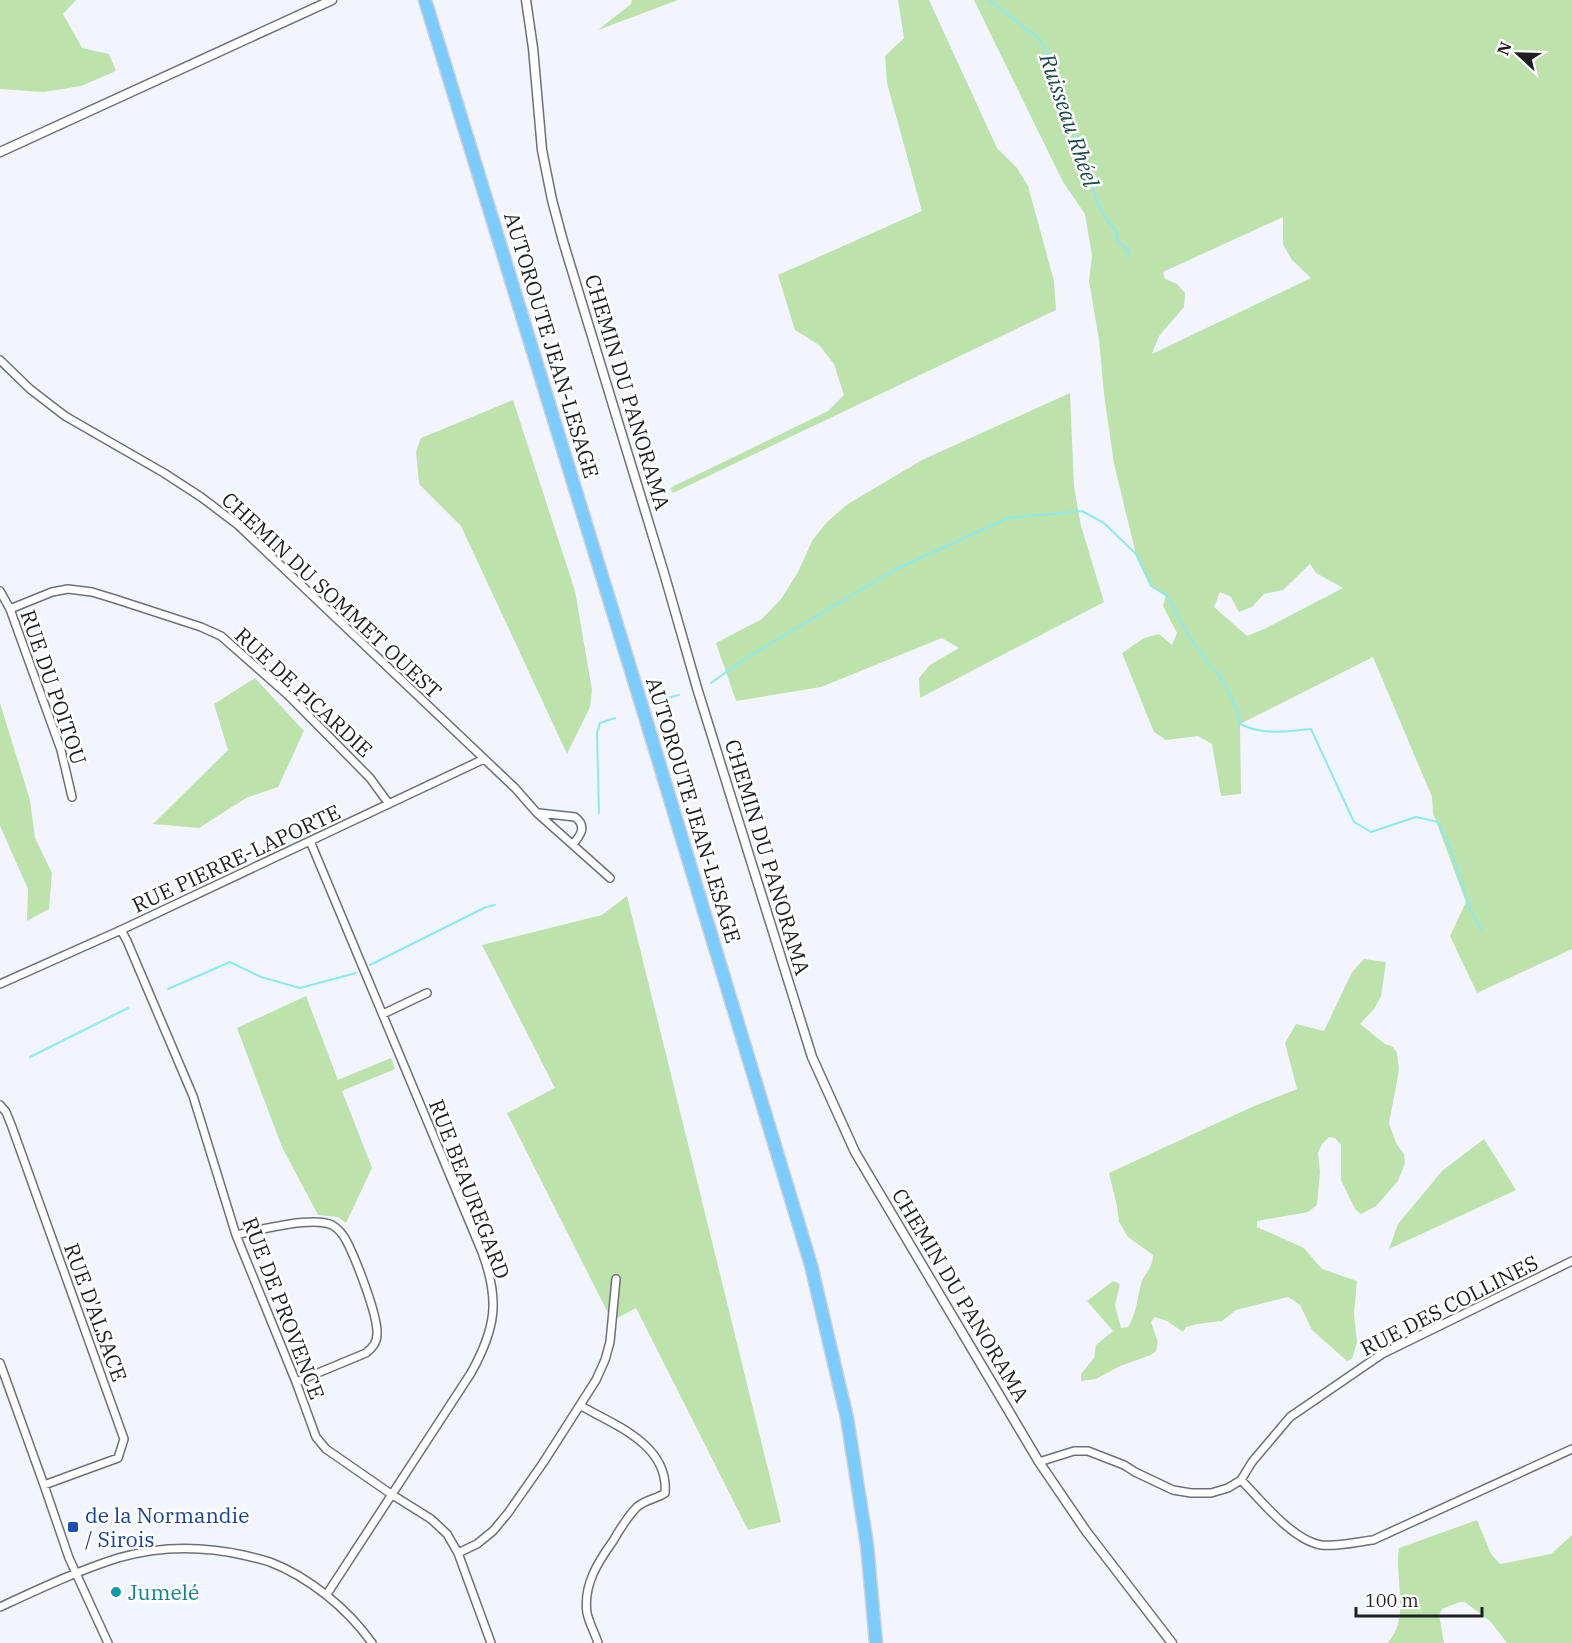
<svg xmlns="http://www.w3.org/2000/svg" width="1572" height="1643" font-family="'IBM Plex Serif',serif">
	<style>
		.green { fill: #bee2ab; fill-rule: evenodd }
		.lines { fill: none; stroke-linecap: round; stroke-linejoin: round }
		.stream { stroke: #8beaf1; stroke-width: 2 }
		.minor-casing { stroke: #6d7079; stroke-width: 10 }
		.tertiary-casing { stroke: #6d7079; stroke-width: 11 }
		.motorway-casing { stroke: #d2d2d3; stroke-width: 15 }
		.minor { stroke: #fff; stroke-width: 7 }
		.tertiary { stroke: #fff; stroke-width: 8 }
		.motorway { stroke: #7ccbfd; stroke-width: 12 }
		.transit-dot { fill: #1a4fb4; stroke: #fff; stroke-width: 2 }
		.culture-dot { fill: #0f9aa8; stroke: #fff; stroke-width: 2 }
		.labels { text-anchor: middle; dominant-baseline: central; stroke-width: 5; stroke-linejoin: round; paint-order: stroke }
		.street-label { font-size: 21px; fill: #1e1f23; stroke: #fff }
		.transit-label { font-size: 21px; fill: #164399; stroke: #fff; text-anchor: start }
		.culture-label { font-size: 21px; fill: #0d838f; stroke: #fff; text-anchor: start }
		.water-label { font-size: 22px; font-style: italic; fill: #1c484b; stroke: #fff }
	</style>
	<rect width="100%" height="100%" fill="#f3f5fe"/>
	<path class="green" d="M0,0H76L63,14L82,48L109,54L116,71L81,86L44,92L0,89Z
		M632,0H678L598,30L631,4Z
		M898,0H929L997,148L1017,168L1028,186L1054,281L1056,310L673,493L670,488L828,411L844,395L834,364L819,345L795,330L778,275L922,211L887,83L885,56L904,38Z
		M974,0H1572V949L1477,993L1450,936L1466,902L1433,813L1432,797L1373,657L1240,724L1241,794L1221,796L1212,744L1198,736L1166,740L1154,732L1122,653L1144,638L1159,634L1172,645L1177,633L1163,606L1166,596L1151,586L1136,554L1114,464L1104,394L1099,340L1089,281L1092,256L1085,214L1063,182ZM1283,217V244L1292,260L1311,278L1152,354L1159,336L1184,307L1185,293L1177,284L1165,279L1163,272ZM1310,564L1316,573L1343,588L1264,629L1247,636L1214,607L1220,592L1231,597L1239,612L1252,607L1264,594L1283,590Z
		M1070,393L1074,487L1081,526L1104,602L920,698L919,678L930,665L959,648L942,638L821,687L736,701L716,643L762,619L781,599L798,572L812,541L827,522L848,504L922,460Z
		M513,400L575,591L592,690L590,707L567,754L461,526L419,484L416,451L421,438Z
		M255,678L304,731L278,787L246,798L199,828L153,824L228,750L214,704Z
		M0,703L30,800L35,838L52,873L49,909L27,921L28,889L0,826Z
		M627,896L781,1522L748,1530L636,1308L612,1321L507,1113L555,1088L482,945L602,915Z
		M1364,959L1386,962L1381,996L1374,1009L1360,1024L1385,1044L1393,1047L1397,1053L1399,1070L1389,1123L1396,1143L1404,1154L1405,1163L1398,1181L1376,1206L1361,1214L1355,1209L1341,1180V1145L1335,1138L1329,1137L1322,1144L1318,1153L1320,1172L1317,1205L1308,1212L1257,1221V1227L1304,1248L1322,1269L1357,1281L1354,1314L1357,1342L1352,1359L1347,1361L1312,1330L1300,1305L1288,1297L1236,1310L1222,1321L1197,1324L1186,1327L1183,1332L1167,1321L1155,1317L1151,1322L1158,1342L1156,1351L1151,1355L1120,1366L1096,1379L1081,1381V1374L1094,1358L1096,1345L1113,1331L1087,1301L1113,1281L1120,1284L1115,1305L1121,1328L1128,1327C1137,1313 1137,1297 1142,1281C1147,1269 1152,1270 1153,1255L1128,1237L1119,1222L1117,1206L1109,1173L1254,1106L1297,1089L1285,1043L1296,1024L1324,1031L1352,972Z
		M306,996L338,1080L391,1058L395,1069L342,1091L372,1168L346,1223L338,1217L318,1215L282,1147L237,1028Z
		M1484,1139L1516,1190L1389,1249L1398,1224L1442,1171Z
		M1477,1520L1491,1554L1500,1564L1551,1554L1572,1535V1643H1507L1491,1622L1465,1602H1460L1442,1609L1439,1615L1444,1643H1387C1411,1619 1394,1578 1399,1548Z"/>
	<g class="lines">
		<path class="stream" d="M989,0L1036,36L1043,44L1054,68L1060,100L1092,177C1092,197 1104,219 1118,233L1116,239L1128,251L1129,258
			M711,683L743,660L894,570L1008,518L1082,511L1104,523L1136,554L1151,586L1167,596L1190,638L1225,684L1237,709L1240,724C1265,736 1285,731 1311,729L1354,822L1371,832L1416,817L1438,822L1451,850L1470,909L1482,931
			M660,700L679,695
			M599,813L597,733L600,723L615,718
			M370,965L486,907L495,905
			M168,989L230,962L261,977L300,988L356,973
			M30,1057L128,1008"/>
		<g class="minor-casing">
			<path id="minor" d="M0,360L30,389L65,416L164,473L201,497L238,525L515,788L537,813L610,878
				M0,591L10,609L61,750L72,797
				M10,609L52,592L68,589L92,592L115,599L201,627L221,636L288,695L370,778L389,804
				M539,813L575,817C587,826 581,835 573,844
				M310,841L482,1252C500,1300 496,1328 471,1373L327,1594
				M121,930L127,941L193,1096L236,1235L296,1382L316,1437L326,1449L391,1494L431,1519L447,1534L458,1553L491,1643
				M0,984L121,930L484,759
				M383,1014L427,993
				M0,1105L6,1112L12,1127L124,1439L118,1458L44,1485
				M236,1235C258,1230 312,1216 332,1225C339,1229 344,1236 347,1242C356,1260 378,1315 377,1334C377,1343 372,1348 366,1353L296,1382
				M0,1363L44,1485L69,1558L108,1643
				M581,1406C615,1425 669,1445 665,1493C657,1499 646,1499 637,1507C627,1517 620,1529 613,1541C598,1562 583,1585 587,1613C589,1623 595,1633 598,1643
				M1039,1462L1074,1451H1088L1124,1465L1135,1472L1173,1490L1191,1493H1211L1228,1488L1241,1480L1252,1462L1290,1417L1382,1354L1572,1261
				M1241,1480C1261,1500 1292,1540 1321,1545C1338,1547 1356,1542 1373,1540L1572,1449
				M458,1553L477,1544L493,1531L508,1513L543,1463L596,1380L605,1360L610,1342L616,1279
				M0,1607C39,1589 77,1571 118,1558C159,1546 202,1546 243,1555C252,1557 261,1559 270,1562C309,1577 348,1609 372,1643"/>
		</g>
		<g class="tertiary-casing">
			<path id="tertiary" d="M526,0L533,48L542,150L552,200L563,241L664,573L697,688L812,1057L855,1152L1039,1462L1086,1531L1172,1643
				M0,152L332,0"/>
		</g>
		<g class="motorway-casing">
			<path id="motorway" d="M425,0L644,713L811,1265L847,1418L867,1545L876,1643"/>
		</g>
		<use href="#minor" class="minor"/>
		<use href="#tertiary" class="tertiary"/>
		<use href="#motorway" class="motorway"/>
	</g>
	<rect class="transit-dot" x="67" y="1521" width="12" height="12" rx="3"/>
	<circle class="culture-dot" cx="116" cy="1592" r="6"/>
	<g class="labels">
		<g class="street-label">
			<text transform="translate(552 345) rotate(73)">AUTOROUTE JEAN-LESAGE</text>
			<text transform="translate(628 392) rotate(73)">CHEMIN DU PANORAMA</text>
			<text transform="translate(332 595) rotate(43)">CHEMIN DU SOMMET OUEST</text>
			<text transform="translate(54 687) rotate(71)">RUE DU POITOU</text>
			<text transform="translate(304 692) rotate(43)">RUE DE PICARDIE</text>
			<text transform="translate(694 810) rotate(73)">AUTOROUTE JEAN-LESAGE</text>
			<text transform="translate(768 857) rotate(73)">CHEMIN DU PANORAMA</text>
			<text transform="translate(236 858) rotate(-25)">RUE PIERRE-LAPORTE</text>
			<text transform="translate(470 1189) rotate(69)">RUE BEAUREGARD</text>
			<text transform="translate(961 1295) rotate(59)">CHEMIN DU PANORAMA</text>
			<text transform="translate(1449 1305) rotate(-27)">RUE DES COLLINES</text>
			<text transform="translate(284 1308) rotate(69)">RUE DE PROVENCE</text>
			<text transform="translate(96 1312) rotate(70)">RUE D'ALSACE</text>
		</g>
		<g class="transit-label">
			<text x="85" y="1515">de la Normandie<tspan x="85" dy="24">/ Sirois</tspan></text>
		</g>
		<g class="culture-label">
			<text x="128" y="1592">Jumelé</text>
		</g>
		<g class="water-label">
			<text transform="translate(1070 120) rotate(71)">Ruisseau Rhéel</text>
		</g>
	</g>
	<g transform="translate(1518 54) rotate(292)" stroke="#ffffff" stroke-width="4.5" paint-order="stroke">
	<path d="M0-4.5L10 22L0 15L-10 22Z" fill="#1e1f23"/>
	<text y="-9" font-size="16" font-weight="bold" text-anchor="middle" fill="#1e1f23">N</text>
	</g>
	<path d="M1356 1607v9h126v-9" fill="none" stroke="#1e1f23" stroke-width="3"/>
	<text x="1365" y="1607" font-size="18" fill="#1e1f23" stroke="#ffffff" stroke-width="4.5" paint-order="stroke">100 m</text>
</svg>
